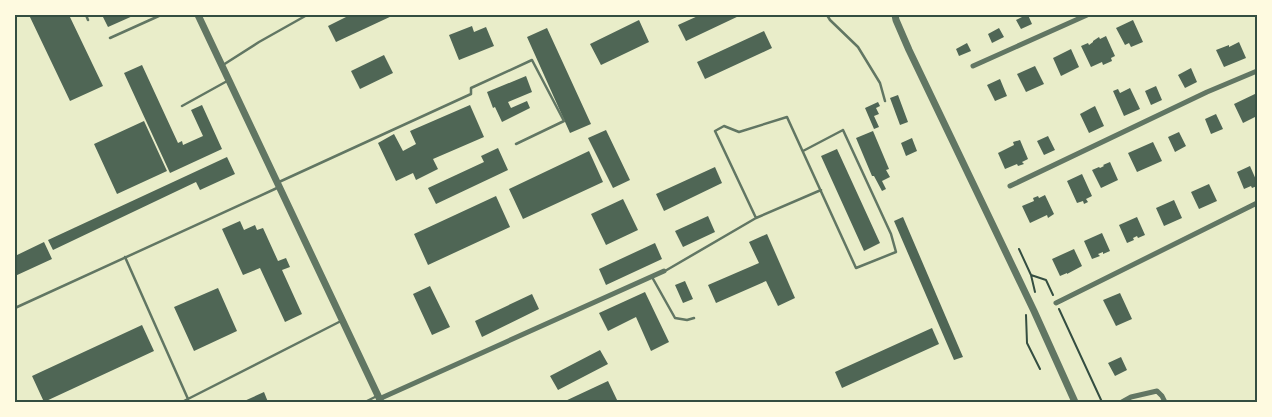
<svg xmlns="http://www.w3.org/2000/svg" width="1272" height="417" font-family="'Exo 2',sans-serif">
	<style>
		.building { fill: #4f6655 }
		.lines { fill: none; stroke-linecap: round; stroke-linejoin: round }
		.path { stroke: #344e41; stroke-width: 2 }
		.service { stroke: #617663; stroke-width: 2.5 }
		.minor { stroke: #617663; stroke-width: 5 }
		.tertiary { stroke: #617663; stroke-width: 7 }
		.neatline { fill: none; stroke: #344e41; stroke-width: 2 }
	</style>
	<rect width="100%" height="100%" fill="#e9edc9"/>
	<path class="building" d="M29,15H69L103,86L70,101Z
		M102,15H135L108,27Z
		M350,15H394L336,42L328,26Z
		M700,15H741L686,41L678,25Z
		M1026,15H1028L1032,24L1021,29L1016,20Z
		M639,20L649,42L601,65L590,44Z
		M1133,20L1143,42L1131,47L1129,43L1125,45L1116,28Z
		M472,26L474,32L486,27L494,46L459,60L449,35Z
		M547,28L591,124L570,133L527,37Z
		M999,28L1004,37L992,43L988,34Z
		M764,31L772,48L705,79L697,62Z
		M1106,36L1115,56L1111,58L1112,61L1103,65L1102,62L1091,67L1081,46L1088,43L1089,45L1093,42V41L1099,37L1100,39Z
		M1239,42L1246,58L1224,67L1216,50L1229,45V47Z
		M967,43L971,51L959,56L956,49Z
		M1071,49L1079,67L1061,76L1053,58Z
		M384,55L393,73L360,89L351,71Z
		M142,65L178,143L182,141L183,145L203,136L191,110L202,105L222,149L170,173L124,73Z
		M1035,66L1044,84L1026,92L1017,74Z
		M1191,68L1197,82L1185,88L1178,75Z
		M526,76L532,92L508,102L511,108L527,101L530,108L502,122L495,107L493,108L487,92Z
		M1000,79L1007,96L995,101L987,85Z
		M1156,86L1162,100L1151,105L1145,91Z
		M1130,88L1140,109L1124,116L1113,91L1118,89L1120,93Z
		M1257,93V116L1243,123L1234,104Z
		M898,95L908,122L900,125L890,98Z
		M878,102L880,106L876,108L879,114L874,116L879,127L874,129L865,108Z
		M470,105L484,137L433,159L438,169L416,180L413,173L396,181L378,143L394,134L403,151L416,144L410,131Z
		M1095,106L1104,126L1089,133L1080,114Z
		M1216,114L1223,129L1211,134L1205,119Z
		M144,121L167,171L117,194L94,144Z
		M606,130L630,180L613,188L588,138Z
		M873,131L889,169L886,170L890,177L882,181L886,189L882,191L874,176H872L856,138Z
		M1179,132L1186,146L1175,152L1168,137Z
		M1048,136L1055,150L1044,155L1037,141Z
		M912,138L917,151L906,156L901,143Z
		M1020,140L1028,159L1022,162L1024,164L1018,166L1017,164L1005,169L998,153L1014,145L1013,142Z
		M1153,142L1162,161L1137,172L1128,153Z
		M498,148L508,170L436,204L428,188L484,162L481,156Z
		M837,149L880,243L864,251L821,156Z
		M589,151L603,182L523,219L509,189Z
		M227,157L235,174L200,190L196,182L53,250L48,240Z
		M1110,162L1118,180L1101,188L1092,170L1099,167L1100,168L1104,166L1103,165Z
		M1250,166L1257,182V186L1252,188L1251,186L1244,189L1237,172Z
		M715,167L722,183L664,211L656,194Z
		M1082,174L1092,196L1086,199L1088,202L1084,204L1083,201L1077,203L1067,181Z
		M1209,184L1217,201L1199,209L1191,192Z
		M1045,195L1054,214L1048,218L1047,215L1030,223L1022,206L1034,201L1033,198L1038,196L1039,198Z
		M496,196L510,227L428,265L414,234Z
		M623,199L638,230L606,245L591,214Z
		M1174,200L1182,218L1164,226L1156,208Z
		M708,216L715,232L683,247L675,231Z
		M903,217L963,357L954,360L894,221Z
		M1137,217L1145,235L1138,238L1137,236L1133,238L1134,240L1127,243L1119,225Z
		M240,221L244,230L255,225L257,230L263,228L278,261L286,258L290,267L282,270L302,314L285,322L260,268L243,275L222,229Z
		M1102,233L1110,251L1103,254V252L1098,254L1100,256L1092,259L1084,241Z
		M767,234L795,298L778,306L766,281L716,303L708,285L759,263L749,242Z
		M44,242L52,259L15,276V256Z
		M655,243L662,259L606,285L599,269Z
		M1074,249L1082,266L1067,274V273L1060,276L1052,259Z
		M685,281L693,299L683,303L675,285Z
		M430,286L450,327L432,335L413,294Z
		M218,288L237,331L194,351L174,307Z
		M645,292L669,342L651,351L636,317L608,331L599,313Z
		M1120,293L1132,319L1116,326L1103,300Z
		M532,294L539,309L482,337L475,321Z
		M142,325L154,351L44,402L32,376Z
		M932,328L939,344L842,388L835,372Z
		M600,350L608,364L558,390L550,376Z
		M1121,357L1127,370L1115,376L1108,363Z
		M608,381L618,402H563Z
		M264,392L268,402H242Z"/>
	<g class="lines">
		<path class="path" d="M1019,249L1031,275L1035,292
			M1031,275L1046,280L1053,295
			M1059,309L1102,402
			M1026,315L1027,343L1040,369"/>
		<path class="service" d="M86,15L88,20
			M827,15L830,20L858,47L880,83L885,101
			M110,38L161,15
			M223,65L259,42L307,15
			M182,106L229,80
			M279,182L471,94V88L532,60L564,121L516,144
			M756,218L715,131L724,126L739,132L787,117L856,268L896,252L891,234L843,130L803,151
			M125,257L188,399
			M665,271L756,218L821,190
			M652,277L675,318L687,320L694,318
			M15,308L277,188
			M182,402L341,321
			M365,402L377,396"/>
		<path class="minor" d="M973,66L1087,15
			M1010,186L1207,92L1257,71
			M1056,303L1257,203
			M379,399L664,271
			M1122,402L1131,397L1157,391L1162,396L1165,402"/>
		<path class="tertiary" d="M198,15L381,402
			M895,15L896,20L909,50L1034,311L1075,402"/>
	</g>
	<rect width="1272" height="417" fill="none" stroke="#fefae0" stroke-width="32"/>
	<rect x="16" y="16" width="1240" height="385" class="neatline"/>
</svg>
